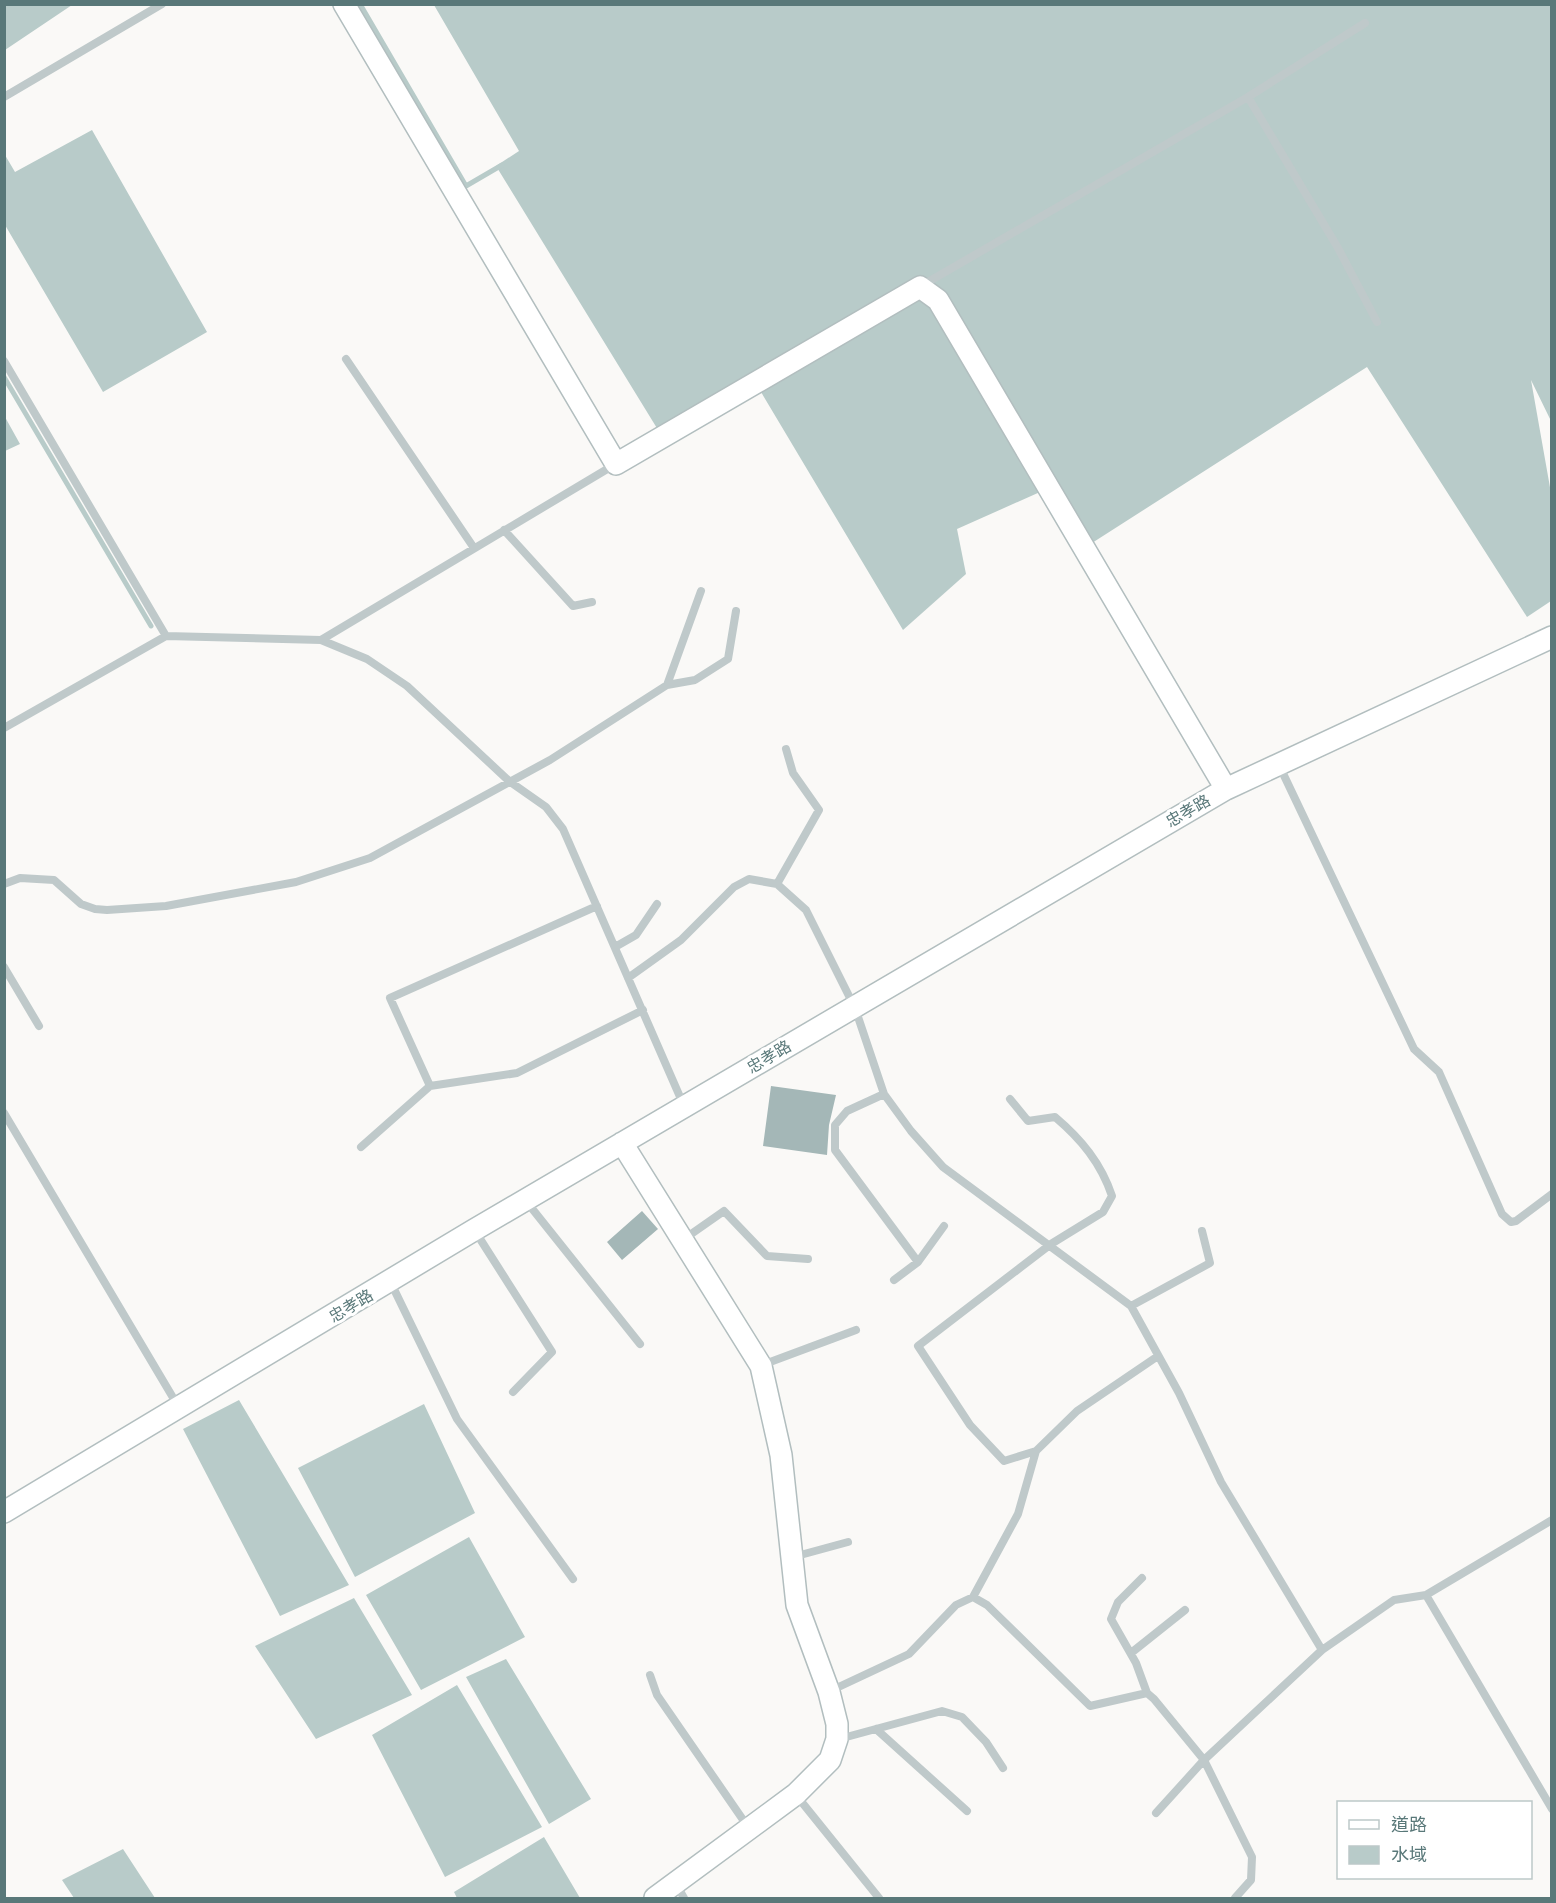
<svg xmlns="http://www.w3.org/2000/svg" width="1556" height="1903" font-family="'Roboto Condensed','Noto Sans TC',sans-serif">
	<style>
		.water { fill: #b8cbc9 }
		.lines { fill: none; stroke-linecap: round; stroke-linejoin: round }
		.stream { stroke: #b8cbc9; stroke-width: 5 }
		.building { fill: #a4b7b7 }
		.secondary-casing { stroke: #b2bebf; stroke-width: 24 }
		.lane { stroke: #bfc9ca; stroke-width: 8 }
		.secondary { stroke: #fff; stroke-width: 21 }
		.labels { text-anchor: middle; dominant-baseline: central; stroke-width: 6; stroke-linejoin: round; paint-order: stroke }
		.street-label { font-size: 16px; fill: #597879; stroke: #fff }
	</style>
	<rect width="100%" height="100%" fill="#faf9f7"/>
	<path class="water" d="M5,4H72V5L5,50Z
		M434,5H1551V421L1531,380L1551,493V601L1527,617L1367,367L1092,543L1049,488L957,529L966,574L903,630L758,387L663,438L496,166L519,151Z
		M92,130L207,332L103,392L5,225V155L15,172Z
		M5,417L20,444L5,451H4Z
		M239,1400L349,1585L280,1616L183,1429Z
		M424,1404L475,1513L355,1577L298,1468Z
		M469,1537L525,1637L421,1690L366,1595Z
		M354,1598L412,1695L316,1739L255,1646Z
		M506,1659L591,1799L549,1824L466,1677Z
		M457,1685L542,1827L445,1877L372,1735Z
		M544,1837L580,1898H457L454,1892Z
		M123,1849L155,1898H74L62,1880Z"/>
	<g class="lines">
		<path class="stream" d="M360,4L466,186L502,165
			M4,377L151,626"/>
	</g>
	<path class="building" d="M771,1086L836,1095L829,1125L827,1155L763,1146Z
		M642,1211L658,1229L622,1260L607,1242Z"/>
	<g class="lines">
		<g class="secondary-casing">
			<path id="secondary" d="M344,4L616,464L920,287L938,300L1226,789
				M622,1143L761,1366L781,1455L797,1605L829,1692L837,1724V1739L830,1760L796,1794L655,1898
				M4,1512L474,1230L1226,789L1552,637"/>
		</g>
		<path class="lane" d="M4,97L162,4
			M1248,97L1338,248L1377,322
			M921,286L1248,97L1365,23
			M346,359L474,548
			M4,361L166,636L321,640L367,659L407,686L509,781L546,807L563,829L684,1106
			M504,530L573,606L592,602
			M321,640L614,465
			M667,685L701,591
			M4,728L166,636
			M1279,765L1414,1049L1439,1072L1502,1214L1511,1222L1516,1221L1552,1194
			M4,884L20,878L54,880L81,904L95,909L107,910L166,906L296,882L370,858L550,760L667,685L695,680L728,659L736,611
			M777,884L819,810L793,773L786,749
			M597,906L390,998L430,1086L517,1073L643,1010
			M615,947L636,935L657,904
			M4,967L39,1026
			M628,978L681,940L734,887L749,879L777,884L806,910L855,1008L884,1094L911,1131L943,1167L1131,1306L1179,1393L1221,1482L1322,1650
			M884,1094L847,1111L835,1125V1150L918,1262
			M1010,1099L1028,1121L1055,1117C1081,1139 1101,1163 1112,1196L1103,1212L1051,1244L918,1346L970,1425L1004,1461L1036,1451
			M4,1113L178,1406
			M361,1147L430,1086
			M526,1201L640,1344
			M475,1231L552,1352L513,1392
			M684,1239L724,1211L767,1256L808,1259
			M894,1280L918,1262L944,1226
			M391,1283L457,1419L573,1579
			M1131,1306L1210,1263L1202,1231
			M762,1365L856,1330
			M793,1557L848,1542
			M1142,1578L1118,1602L1111,1619L1136,1663L1147,1693
			M1426,1595L1552,1809
			M973,1597L1018,1514L1036,1451L1077,1411L1158,1356
			M1131,1653L1185,1610
			M650,1675L657,1695L748,1827
			M830,1691L909,1654L956,1605L973,1597L987,1605L1090,1706L1147,1693L1154,1699L1204,1760L1252,1857L1251,1880L1235,1898
			M876,1729L967,1811
			M839,1739L942,1711L962,1717L986,1742L1003,1768
			M796,1795L879,1898
			M1156,1813L1204,1760L1322,1650L1394,1600L1426,1595L1552,1520
			M676,1884L684,1898"/>
		<use href="#secondary" class="secondary"/>
	</g>
	<g class="labels">
		<g class="street-label">
			<text transform="translate(1188 811) rotate(-30)">忠孝路</text>
			<text transform="translate(769 1057) rotate(-31)">忠孝路</text>
			<text transform="translate(351 1306) rotate(-31)">忠孝路</text>
		</g>
	</g>
	<rect width="1556" height="1903" fill="none" stroke="#597879" stroke-width="12"/>
	<rect x="1337" y="1801" width="195" height="78" fill="#ffffff" stroke="#bdc9c9" stroke-width="1.5"/>
	<rect x="1349" y="1820" width="30" height="9" fill="#ffffff" stroke="#bdc9c9" stroke-width="1.5"/>
	<text x="1391" y="1831" font-size="18" fill="#597879">道路</text>
	<rect x="1349" y="1846" width="30" height="18" fill="#b8cbc9" stroke="#bdc9c9" stroke-width="1.5"/>
	<text x="1391" y="1861" font-size="18" fill="#597879">水域</text>
</svg>
